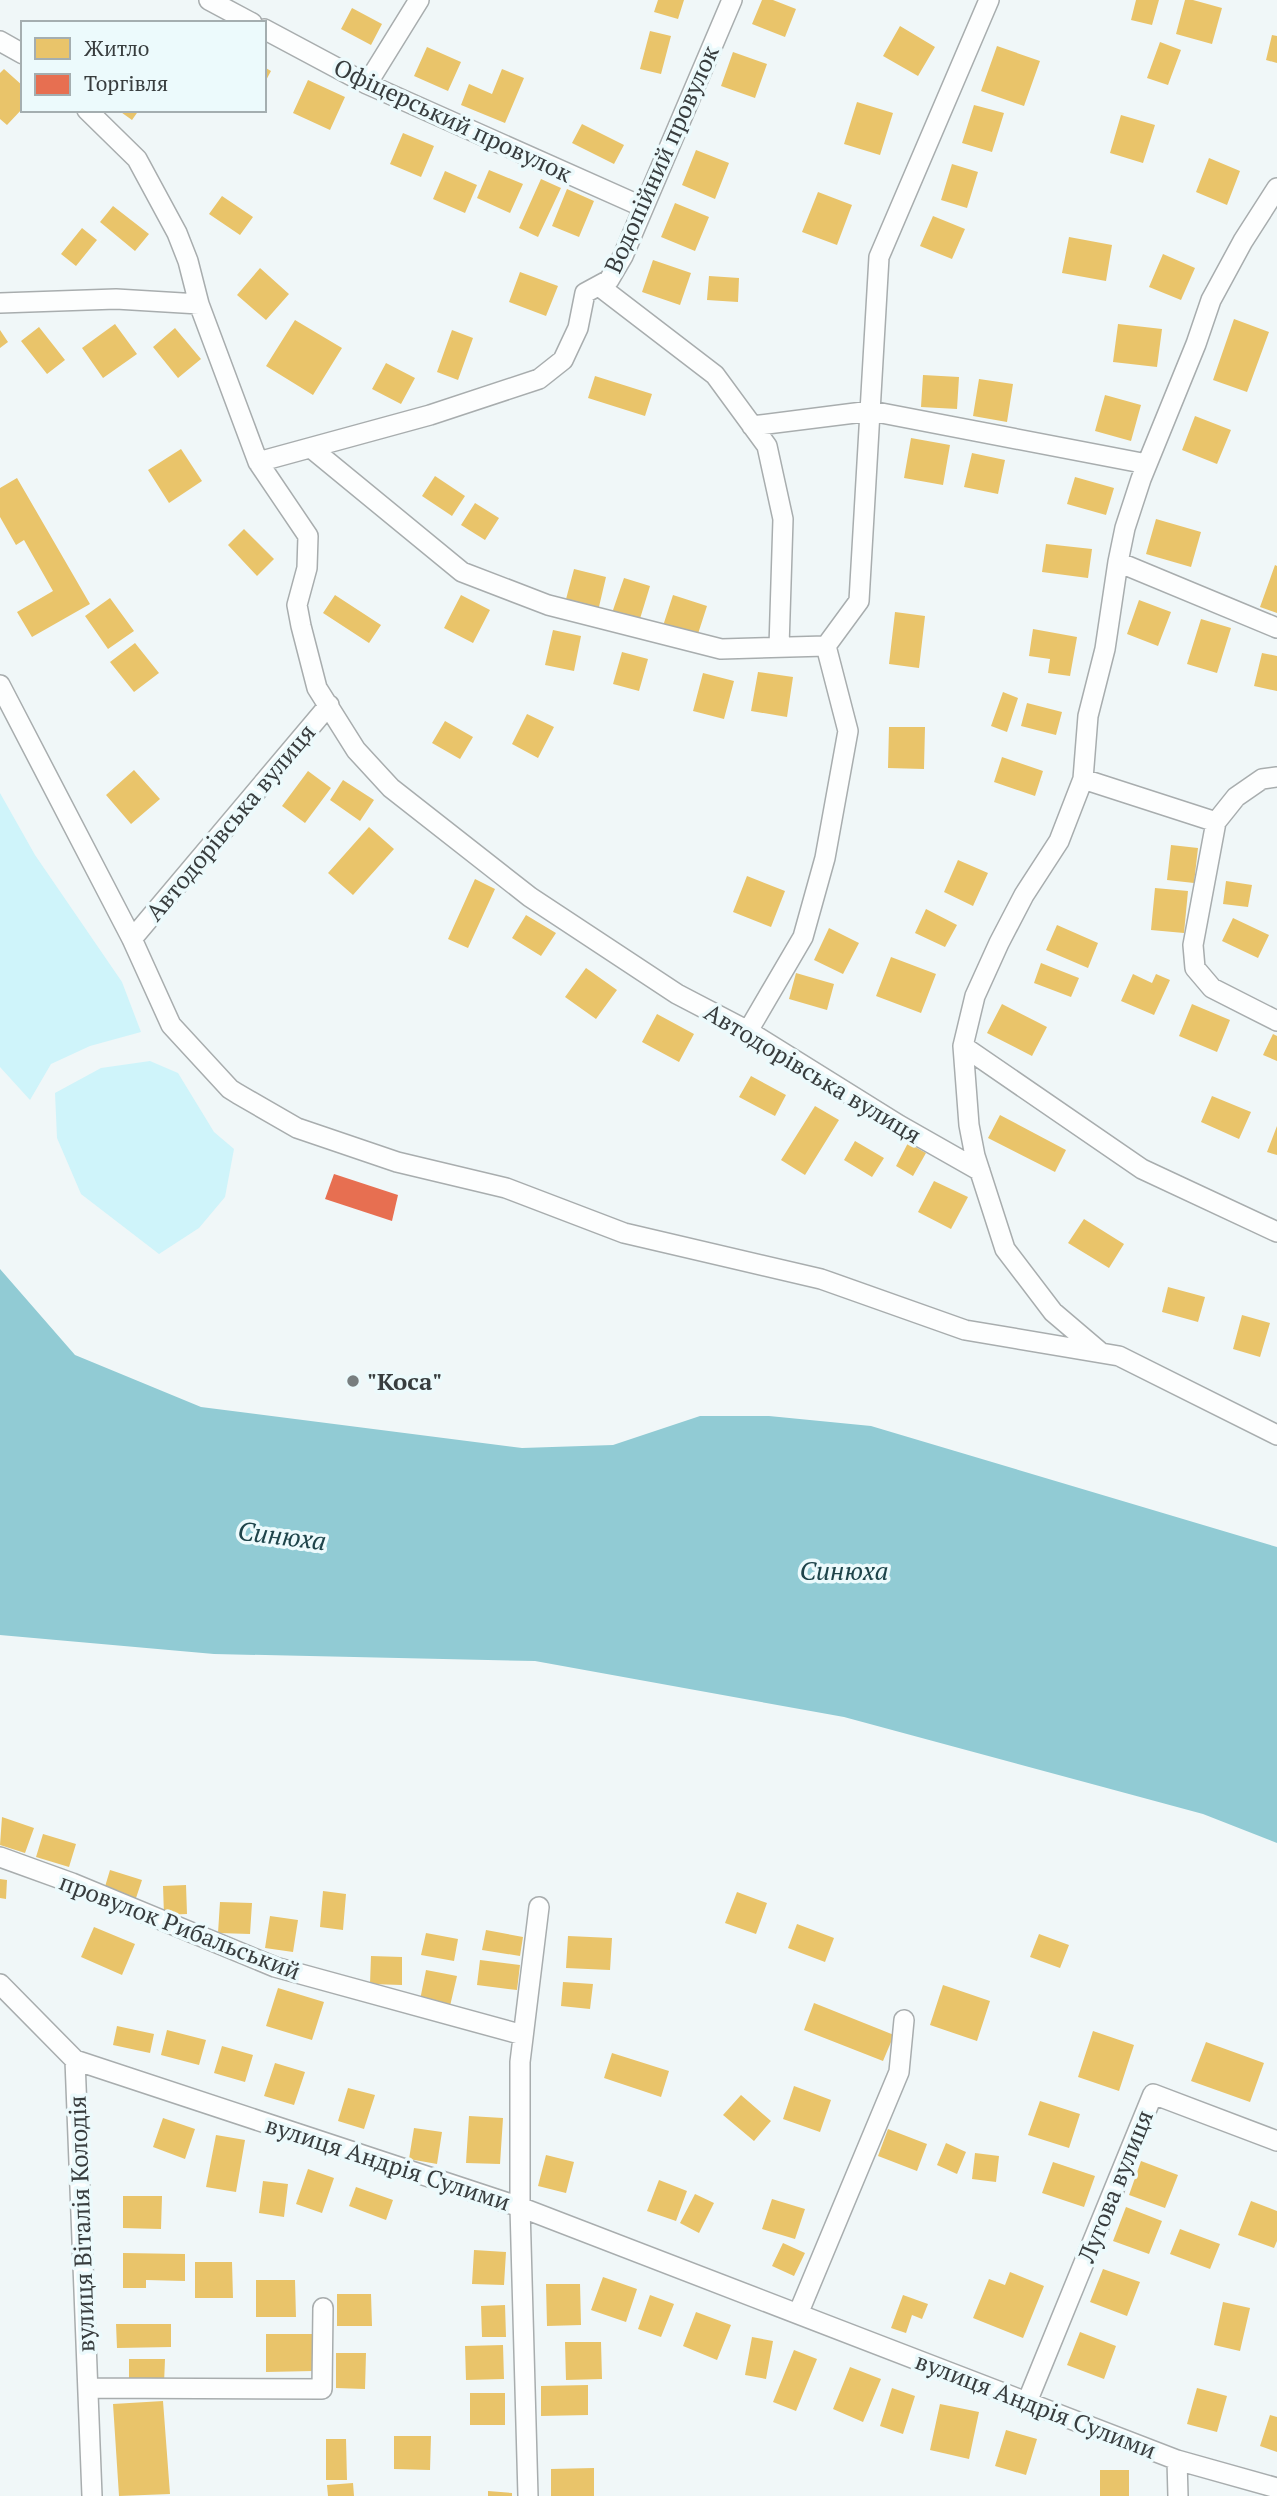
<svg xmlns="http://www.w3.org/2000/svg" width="1277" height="2496" font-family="'PT Serif',serif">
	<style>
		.green { fill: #cff4fa }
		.water { fill: #91cbd4 }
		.homes { fill: #e9c46a }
		.shops { fill: #e76f51 }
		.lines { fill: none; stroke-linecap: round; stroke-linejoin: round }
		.minor-casing { stroke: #a8adae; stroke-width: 22 }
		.minor { stroke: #fdfefe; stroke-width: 19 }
		.poi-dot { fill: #787e7f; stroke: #ecfafc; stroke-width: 2.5 }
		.labels { text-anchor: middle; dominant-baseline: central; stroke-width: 7; stroke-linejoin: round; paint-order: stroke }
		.street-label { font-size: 24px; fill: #383d3e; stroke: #ecfafc }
		.poi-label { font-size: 24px; font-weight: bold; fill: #383d3e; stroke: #ecfafc; text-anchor: start }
		.water-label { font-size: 26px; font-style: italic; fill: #1e444a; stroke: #ecfafc }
	</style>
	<rect width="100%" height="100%" fill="#f0f7f8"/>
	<path class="green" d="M0,793L35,855L122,982L141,1032L90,1046L51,1064L30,1100L0,1067Z
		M150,1061L178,1073L214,1132L234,1149L225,1197L199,1228L159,1254L81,1194L57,1138L55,1093L101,1068Z"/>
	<path class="water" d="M0,1269L75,1355L201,1407L522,1448L613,1445L700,1416H769L871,1426L1277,1547V1843L1203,1814L844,1717L535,1661L214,1654L0,1635Z"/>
	<path class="homes" d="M658,0H684L678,19L654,12Z
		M762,0H773L796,9L785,37L752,24Z
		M1136,0H1159L1152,25L1131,20Z
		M1185,0H1193L1222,8L1212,44L1176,34Z
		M352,8L382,24L371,45L341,29Z
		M900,26L935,47L918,76L883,56Z
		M650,31L671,36L661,74L640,69Z
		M1272,35L1277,36V63L1266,60Z
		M1160,42L1181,50L1168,85L1147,78Z
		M997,46L1040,61L1024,106L981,91Z
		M427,47L461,62L448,91L414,76Z
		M733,52L767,64L755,98L721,86Z
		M264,67L271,71L264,84Z
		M4,69L23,86V108L7,125L0,119V73Z
		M502,69L524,78L505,123L461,105L469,84L492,94Z
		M308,80L345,97L330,130L293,113Z
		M857,102L893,113L880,155L844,144Z
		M974,105L1004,113L992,152L962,143Z
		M118,110H139L132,120Z
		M1121,115L1155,125L1143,163L1110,153Z
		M582,124L624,145L614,164L572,143Z
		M403,133L434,146L421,177L390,164Z
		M696,150L729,163L715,199L682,185Z
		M1209,158L1240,171L1227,205L1196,192Z
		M952,164L978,172L967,208L941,200Z
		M489,170L523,184L510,213L477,198Z
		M445,171L477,185L465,213L433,199Z
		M541,179L561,188L538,237L519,228Z
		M567,189L594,201L579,237L552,226Z
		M818,192L852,205L837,245L802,232Z
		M222,196L253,217L240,235L209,214Z
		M675,203L709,217L695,251L661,237Z
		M113,206L149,234L135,251L100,222Z
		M933,216L965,229L952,259L920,246Z
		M82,228L97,240L76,266L61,254Z
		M1069,237L1112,245L1106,281L1062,273Z
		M1163,254L1195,268L1181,300L1149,287Z
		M653,260L691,273L680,305L642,292Z
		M260,268L289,294L266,320L237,295Z
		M520,272L558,286L546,316L509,302Z
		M709,276L739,278L738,302L707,300Z
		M1234,319L1269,332L1247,392L1213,380Z
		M295,320L342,348L313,395L266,366Z
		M115,324L137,354L103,378L82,348Z
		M1118,324L1162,329L1157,367L1113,362Z
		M39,327L65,360L47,374L21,341Z
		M175,328L201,359L178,378L153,347Z
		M0,330L8,342L0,348Z
		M452,330L473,338L458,380L437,372Z
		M386,363L415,378L401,404L372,389Z
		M923,375L959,377L957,409L921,407Z
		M595,376L652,394L645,416L588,398Z
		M979,379L1013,384L1007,422L973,416Z
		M1105,395L1141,405L1131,441L1095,431Z
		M1195,416L1231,430L1217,464L1182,450Z
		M911,438L950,445L943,485L904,478Z
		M181,449L202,481L169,503L148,470Z
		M972,453L1005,460L998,494L964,487Z
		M435,476L465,496L452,516L422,496Z
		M1075,477L1114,488L1106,515L1067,504Z
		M17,478L90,604L32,637L17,612L53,591L24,540L16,545L0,517V488Z
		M475,503L499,518L485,540L461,525Z
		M1156,519L1201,532L1191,567L1146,554Z
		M244,529L274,559L257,576L228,545Z
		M1046,544L1092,549L1088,578L1042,572Z
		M1275,565L1277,566V613L1260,607Z
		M574,569L606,577L598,611L565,603Z
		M624,578L650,586L639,622L612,613Z
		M335,595L381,625L369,643L323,613Z
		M461,595L490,610L473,643L444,628Z
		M673,595L707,606L696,640L662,629Z
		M110,598L134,631L108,649L85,616Z
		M1139,600L1171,612L1158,646L1127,634Z
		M895,612L925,616L919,668L889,664Z
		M1201,619L1231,628L1217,673L1187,664Z
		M1033,629L1077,637L1070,676L1048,673L1050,659L1029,656Z
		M553,630L581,636L574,671L545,665Z
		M135,643L159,673L134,692L110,662Z
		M622,652L648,659L639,691L613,684Z
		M1262,653L1277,656V691L1254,686Z
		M758,672L793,677L787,717L751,711Z
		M703,673L734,681L724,719L693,711Z
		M1003,692L1018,698L1007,732L991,726Z
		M1027,703L1062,712L1056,735L1021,726Z
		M527,714L554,727L538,758L512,744Z
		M445,721L473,737L460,759L432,743Z
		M889,727H925L924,769L888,768Z
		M1002,757L1043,771L1035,796L994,782Z
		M134,770L160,799L131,824L106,795Z
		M308,771L331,788L305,823L282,806Z
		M343,780L374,800L360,821L330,800Z
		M369,827L394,849L353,895L328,873Z
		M1171,845L1198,848L1194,883L1167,880Z
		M958,860L988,873L973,906L944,892Z
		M747,876L785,891L771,927L733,912Z
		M475,879L495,889L468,948L448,939Z
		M1226,881L1252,885L1248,907L1223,904Z
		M1155,888L1188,891L1184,933L1151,930Z
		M926,909L957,925L945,947L915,933Z
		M526,915L556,933L541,956L512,938Z
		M1233,918L1269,935L1258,958L1222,941Z
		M1057,925L1098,943L1088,968L1046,950Z
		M829,928L859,943L843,974L814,960Z
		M891,957L936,974L921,1013L876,996Z
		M1041,963L1079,978L1071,997L1034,983Z
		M586,968L617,990L596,1019L565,997Z
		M796,973L834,984L827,1010L789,999Z
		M1133,974L1152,983L1156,974L1170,980L1154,1015L1121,1001Z
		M1002,1004L1047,1027L1032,1056L987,1033Z
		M1192,1004L1230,1020L1217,1052L1179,1036Z
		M657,1014L694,1034L679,1062L642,1042Z
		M1273,1034L1277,1036V1061L1263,1055Z
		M751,1076L786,1095L775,1116L739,1097Z
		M1212,1096L1251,1112L1239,1139L1201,1122Z
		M815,1106L839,1120L805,1175L781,1160Z
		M1000,1115L1066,1150L1055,1172L988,1138Z
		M1277,1126V1155L1267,1152Z
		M855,1141L884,1158L872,1177L844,1160Z
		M908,1143L926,1153L913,1176L896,1166Z
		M934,1181L968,1197L951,1229L918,1212Z
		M1084,1219L1124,1244L1109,1268L1068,1243Z
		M1168,1287L1205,1297L1198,1322L1162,1312Z
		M1242,1315L1270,1323L1260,1357L1233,1349Z
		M2,1817L34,1828L25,1853L0,1845Z
		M43,1834L76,1844L69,1867L36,1857Z
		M110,1870L142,1880L135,1901L104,1890Z
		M0,1879L7,1880L6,1899L0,1898Z
		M186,1885L187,1914L164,1915L163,1886Z
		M323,1891L346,1894L343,1930L320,1927Z
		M737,1892L767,1903L756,1934L725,1923Z
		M220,1902L252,1903L250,1934L218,1933Z
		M270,1916L298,1920L293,1952L265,1948Z
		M797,1924L834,1938L825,1962L788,1948Z
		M94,1927L135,1944L122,1975L81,1957Z
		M486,1930L523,1937L520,1956L482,1950Z
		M426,1933L458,1939L454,1961L421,1955Z
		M1039,1934L1069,1945L1060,1968L1030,1957Z
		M568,1936L612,1938L610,1970L566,1968Z
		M371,1956L402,1957V1985L370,1984Z
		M480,1960L520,1965L517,1990L477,1985Z
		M426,1970L457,1976L450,2006L420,2000Z
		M563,1982L593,1984L590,2009L561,2006Z
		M943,1985L990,2001L977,2041L930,2025Z
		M278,1988L324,2002L312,2040L266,2026Z
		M814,2003L894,2035L883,2061L804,2030Z
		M117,2026L154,2034L150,2053L113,2045Z
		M167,2030L206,2040L199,2065L161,2055Z
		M1093,2031L1134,2045L1119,2091L1078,2077Z
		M1206,2042L1264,2063L1250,2102L1191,2081Z
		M222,2046L253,2055L245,2082L214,2073Z
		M612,2053L669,2071L661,2097L604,2078Z
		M275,2063L305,2072L294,2105L264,2096Z
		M794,2086L831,2100L820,2132L783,2119Z
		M348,2088L375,2095L364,2129L338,2121Z
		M741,2095L771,2121L754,2141L723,2115Z
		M1040,2101L1080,2114L1069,2148L1028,2135Z
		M469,2116L503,2118L500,2164L466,2163Z
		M163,2118L195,2129L185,2159L153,2147Z
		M414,2128L442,2132L437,2164L409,2159Z
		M888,2129L927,2144L917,2171L878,2156Z
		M216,2135L245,2140L236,2192L206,2187Z
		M946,2143L966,2152L957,2174L937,2165Z
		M975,2153L999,2156L996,2182L972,2179Z
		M546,2155L574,2162L566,2193L538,2186Z
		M1141,2161L1178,2175L1165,2208L1129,2195Z
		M1053,2162L1095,2176L1084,2207L1042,2193Z
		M308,2169L334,2178L322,2213L296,2204Z
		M659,2180L687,2191L676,2221L647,2211Z
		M263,2181L288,2184L284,2217L259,2213Z
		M356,2187L393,2200L386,2220L349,2206Z
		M695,2194L714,2203L699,2233L680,2223Z
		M123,2196H162L161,2229L123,2228Z
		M772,2199L805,2209L795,2239L762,2229Z
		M1251,2201L1277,2211V2241L1274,2248L1238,2235Z
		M1126,2207L1162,2221L1149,2254L1113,2241Z
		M1180,2229L1220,2244L1210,2269L1170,2254Z
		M783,2243L805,2253L794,2276L772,2266Z
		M474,2250L506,2252L504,2285L472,2284Z
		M123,2253L185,2254V2281L146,2280V2288H123Z
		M195,2262H232L233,2298H195Z
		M1103,2269L1140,2282L1127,2316L1090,2302Z
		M1010,2272L1044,2286L1023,2338L973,2318L989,2279L1005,2285Z
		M603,2277L637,2289L626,2322L591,2310Z
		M256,2280H295L296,2317H256Z
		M546,2284H580L581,2325L547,2326Z
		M337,2294H371L372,2326H337Z
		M650,2295L674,2304L661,2337L638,2329Z
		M903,2295L928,2304L922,2319L912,2315L906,2333L891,2328Z
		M1223,2302L1250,2308L1240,2351L1214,2345Z
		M505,2305L506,2337H482L481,2306Z
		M696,2312L731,2325L717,2360L683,2346Z
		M116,2324H171V2347L117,2348Z
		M1080,2332L1116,2346L1104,2379L1067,2365Z
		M266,2334H312L313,2371L266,2372Z
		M752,2337L773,2341L766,2379L745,2375Z
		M565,2342H601L602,2379L566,2380Z
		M503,2345L504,2379L466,2380L465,2346Z
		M794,2350L817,2359L796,2411L773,2402Z
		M336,2353H366L365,2389L336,2388Z
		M129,2359H165L164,2384H129Z
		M850,2367L881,2379L863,2422L833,2409Z
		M588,2385V2415L541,2416V2386Z
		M892,2388L915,2396L903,2434L880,2426Z
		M1197,2388L1227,2396L1217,2432L1187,2424Z
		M470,2393H505V2425H470Z
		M163,2401L170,2494L119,2496L113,2404Z
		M940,2404L979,2412L969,2459L930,2450Z
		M1270,2415L1277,2417V2452L1260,2446Z
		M1006,2430L1037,2439L1026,2475L995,2466Z
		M394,2436H431L430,2470L394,2469Z
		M326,2439H346L347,2480H326Z
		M594,2468V2496H551V2469Z
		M1100,2470H1129V2496H1100Z
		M353,2483L354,2496H328L327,2485Z
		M488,2491L512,2493V2496H488Z"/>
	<path class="shops" d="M334,1174L398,1195L392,1221L325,1199Z"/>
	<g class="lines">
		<g class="minor-casing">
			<path id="minor" d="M209,0L252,23
				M264,29L367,84L643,207
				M0,41L23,54
				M367,84L419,0
				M87,110L137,159L177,233L188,261L199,304L258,462L308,536L307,568L297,605L301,626L317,688L356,750L391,788L530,897L677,994L748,1031L899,1125L980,1171
				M599,286L715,375L767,446L783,519L779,647
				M0,303L116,299L199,304
				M752,426L871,411L1147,464
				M311,448L462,572L548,605L721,649L826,646
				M258,462L430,415L539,379L563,360L578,328L585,293L609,280L623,256L732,0
				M1118,562L1277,628
				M0,685L132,939L171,1025L230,1089L238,1094L297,1128L397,1162L506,1188L624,1233L821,1279L965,1330L1119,1356L1277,1435
				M1277,777L1262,779L1236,797L1216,822L1193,945L1195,968L1212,988L1277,1021
				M1083,779L1216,822
				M132,939L329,705
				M748,1031L803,937L825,858L848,731L826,646L859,601L879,257L989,0
				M963,1046L1142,1169L1277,1232
				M1100,1352L1053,1312L1005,1249L975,1156L969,1125L963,1046L975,996L999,943L1024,895L1059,841L1083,779L1088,716L1105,649L1118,562L1125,528L1141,479L1196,344L1211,300L1243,241L1277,188
				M0,1857L72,1883L275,1967L523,2035
				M0,1984L75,2060L520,2207L1177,2460L1277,2488
				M75,2060L92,2496
				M798,2314L899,2072L904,2020
				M88,2388L322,2389L323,2308
				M1027,2402L1153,2094L1277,2141
				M1177,2460L1178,2496
				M528,2496L520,2207V2062L539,1907"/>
		</g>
		<use href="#minor" class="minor"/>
	</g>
	<circle class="poi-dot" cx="353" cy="1381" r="7"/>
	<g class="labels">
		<g class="street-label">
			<text transform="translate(453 120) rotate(25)">Офіцерський провулок</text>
			<text transform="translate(661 159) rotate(-66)">Водопійний провулок</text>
			<text transform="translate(230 822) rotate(-50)">Автодорівська вулиця</text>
			<text transform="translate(813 1073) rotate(31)">Автодорівська вулиця</text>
			<text transform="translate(180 1926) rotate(21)">провулок Рибальський</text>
			<text transform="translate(388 2163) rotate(18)">вулиця Андрія Сулими</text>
			<text transform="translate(1115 2186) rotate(-68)">Лугова вулиця</text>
			<text transform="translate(81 2224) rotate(-92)">вулиця Віталія Колодія</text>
			<text transform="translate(1036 2405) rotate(21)">вулиця Андрія Сулими</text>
		</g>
		<g class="poi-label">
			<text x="367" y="1381">"Коса"</text>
		</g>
		<g class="water-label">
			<text transform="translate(282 1535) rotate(7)">Синюха</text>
			<text x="844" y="1570">Синюха</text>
		</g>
	</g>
	<rect x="21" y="21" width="245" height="91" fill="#ecfafc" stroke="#a4aeb0" stroke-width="2"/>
	<rect x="35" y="38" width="35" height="21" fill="#e9c46a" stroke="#a4aeb0" stroke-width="2"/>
	<text x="84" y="56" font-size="21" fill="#383d3e">Житло</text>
	<rect x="35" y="74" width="35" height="21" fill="#e76f51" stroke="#a4aeb0" stroke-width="2"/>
	<text x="84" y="91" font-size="21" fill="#383d3e">Торгівля</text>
</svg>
